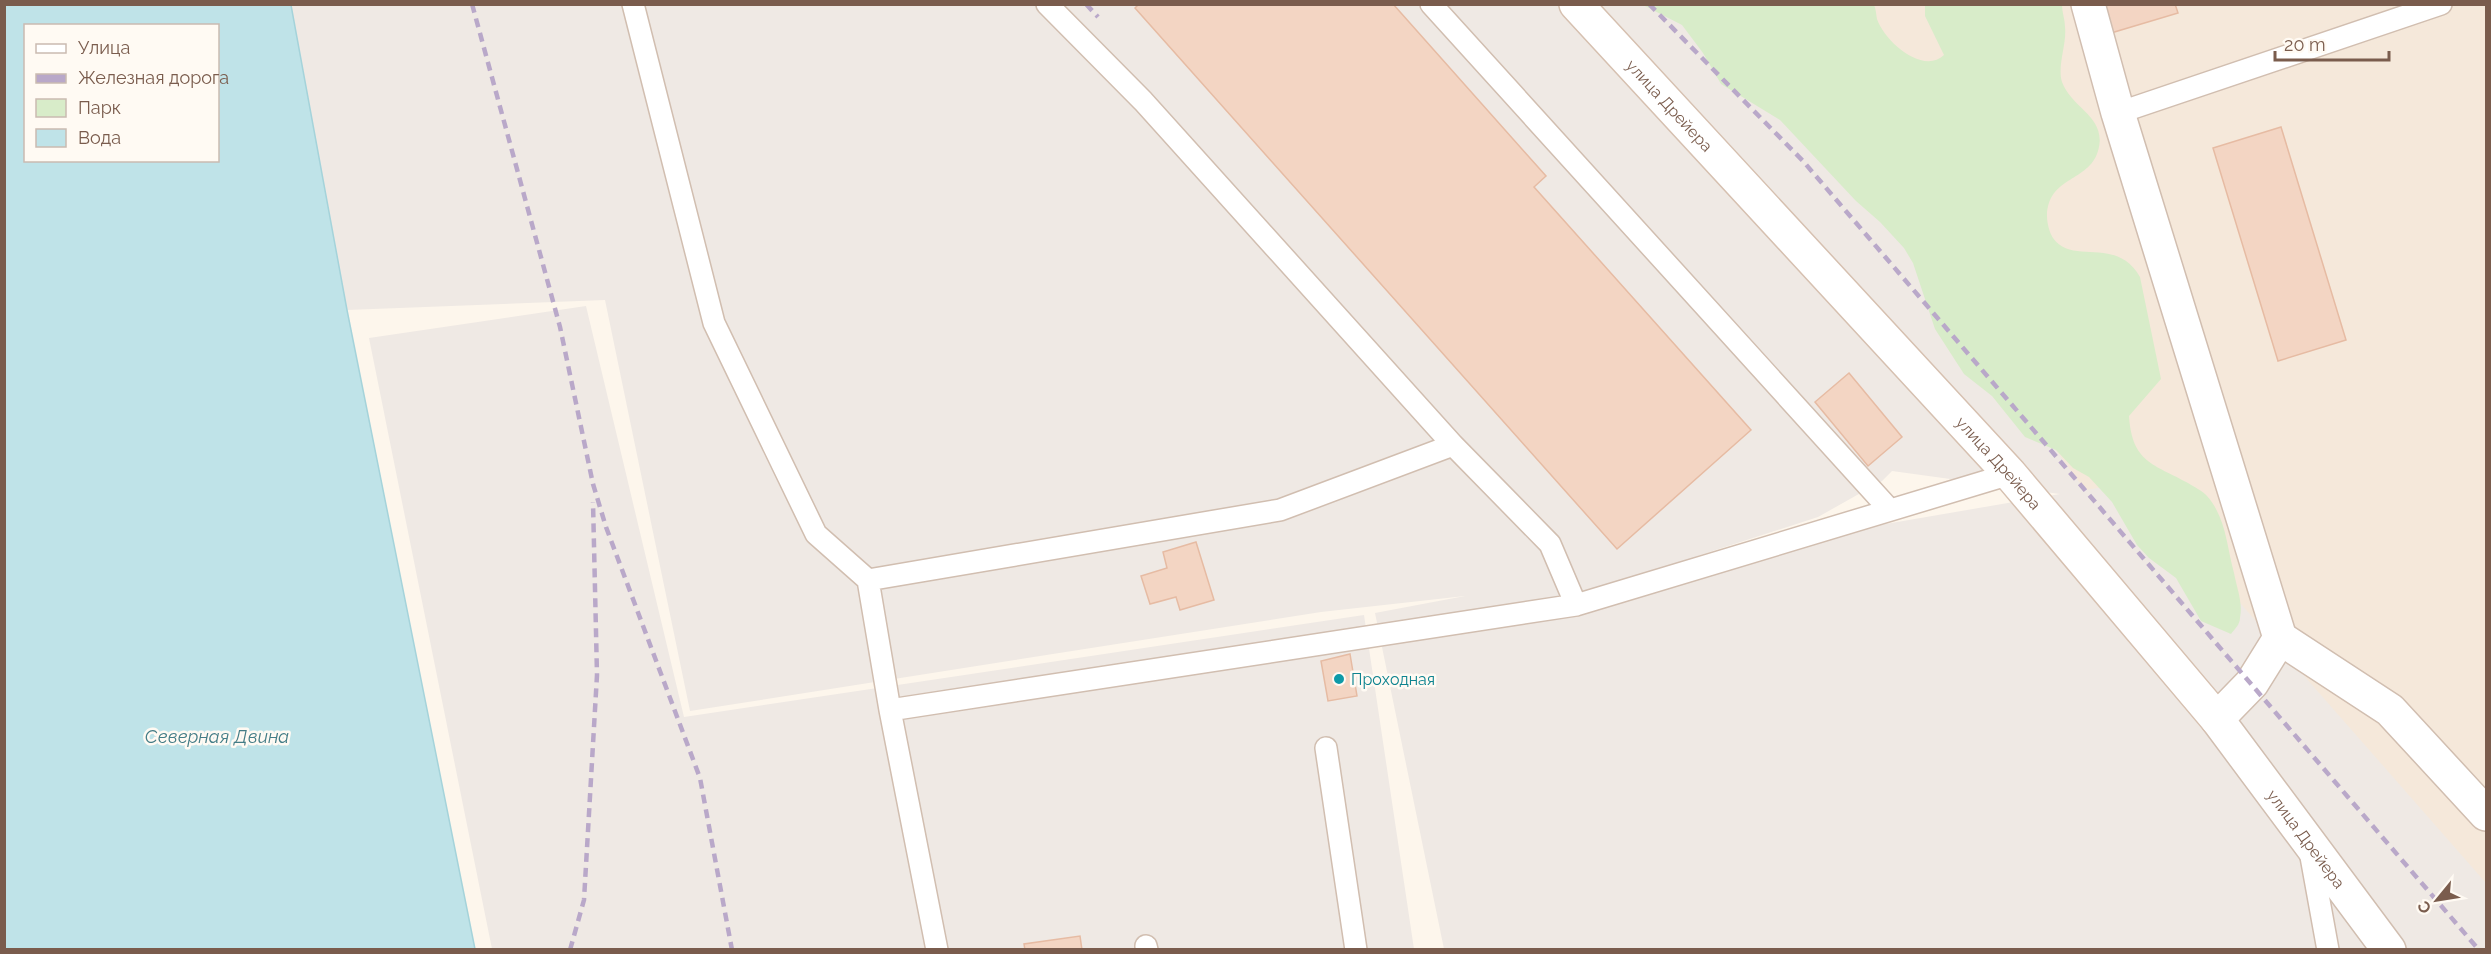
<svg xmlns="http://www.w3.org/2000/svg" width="2491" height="954" font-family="Raleway,sans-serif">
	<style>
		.residential { fill: #f5e8da }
		.industrial { fill: #efe9e4; fill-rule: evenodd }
		.green { fill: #d8ecc9 }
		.water { fill: #bfe3e8; stroke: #a5d3da; stroke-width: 1.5; fill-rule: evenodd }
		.building { fill: #f3d5c3; stroke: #e6bba3; stroke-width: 1.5 }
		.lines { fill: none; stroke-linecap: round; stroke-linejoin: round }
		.lane-casing { stroke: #d1beb0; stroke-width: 24 }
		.street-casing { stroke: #d1beb0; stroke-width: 36 }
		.secondary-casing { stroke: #d6c0b0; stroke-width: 36 }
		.lane { stroke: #fff; stroke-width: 21 }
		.street { stroke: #fff; stroke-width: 33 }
		.secondary { stroke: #fff; stroke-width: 33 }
		.rail { stroke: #b9a8c9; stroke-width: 4.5; stroke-dasharray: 9 6; stroke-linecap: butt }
		.culture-dot { fill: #0f9aa8; stroke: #fffaf3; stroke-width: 2 }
		.labels { text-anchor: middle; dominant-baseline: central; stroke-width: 5; stroke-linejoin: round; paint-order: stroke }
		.street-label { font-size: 16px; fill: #7a5c4d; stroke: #fffaf3 }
		.culture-label { font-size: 16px; fill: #0d838f; stroke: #fffaf3; text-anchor: start }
		.water-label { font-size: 18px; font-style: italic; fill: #437c86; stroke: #fffaf3 }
	</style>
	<rect width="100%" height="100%" fill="#fdf6ec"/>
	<path class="residential" d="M1731,5H2486V949L2090,498Z"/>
	<path class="industrial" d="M291,5H1731L2085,490L2134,482L2486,883V949H1444L1375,613L1465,596L1321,612L690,711L605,300L347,310ZM1892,471L2060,494L1694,557L1818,517L1882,481Z
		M586,306L684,717L1364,615L1414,949H492L369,338Z"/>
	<path class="green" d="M1643,5H1874C1876,9 1876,14 1877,19C1885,42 1923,75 1944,55L1925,16V5H2062C2062,12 2065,20 2065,27C2067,44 2057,66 2062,82C2072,109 2108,117 2098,151C2089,182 2048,176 2047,216C2047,222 2049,232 2053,238C2073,266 2116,235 2140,277L2161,379L2129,416C2132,463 2154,464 2188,483C2194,487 2203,491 2207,496C2226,517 2227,548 2234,573C2237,589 2243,602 2240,618C2240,624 2235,629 2231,634L2201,621L2176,578L2149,558L2137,545L2112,502L2089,477L2073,468L2056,450L2025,437L1992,396L1964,374L1935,329L1913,263L1904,248L1880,222L1856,201L1780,120L1721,84L1703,53L1682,25Z"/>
	<path class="water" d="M5,4L291,5L347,310L475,949H5ZM26,26H218V160H26Z"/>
	<path class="building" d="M1139,4H1393L1546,176L1534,187L1751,430L1617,549L1135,8Z
		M2102,4H2175L2178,13L2111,33Z
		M2281,127L2346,340L2278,361L2213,148Z
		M1849,373L1902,437L1868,466L1815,402Z
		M1196,542L1214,600L1180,610L1176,597L1150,604L1141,576L1167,568L1163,552Z
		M1350,654L1357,696L1328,701L1321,661Z
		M1080,936L1082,950H1025L1024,944Z"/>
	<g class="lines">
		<g class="lane-casing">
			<path id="lane" d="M633,4L714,323L816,534L868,580
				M1047,4L1143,101L1453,445
				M1431,4L1890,510
				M2118,113L2441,4
				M890,710L868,580L1280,510L1453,445L1550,544L1576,605
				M1326,748L1356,950
				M2310,851L2328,950
				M1146,946L1147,950
				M937,950L890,710L1576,605L2010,474"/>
		</g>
		<g class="street-casing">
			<g id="street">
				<path id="s1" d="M2088,4L2118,113L2280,638L2252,683L2217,719L2389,950"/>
				<path d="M2280,638L2390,710L2486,814"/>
			</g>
		</g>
		<g class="secondary-casing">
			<g id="secondary">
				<path id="s2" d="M1576,4L2010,474L2217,719"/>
			</g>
		</g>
		<use href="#lane" class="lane"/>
		<use href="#street" class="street"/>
		<use href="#secondary" class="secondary"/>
		<path class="rail" d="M472,4L560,327L593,484L606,527L700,778L732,950
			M1086,4L1098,17
			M1649,4L1803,161L2479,950
			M570,950L584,900L597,675L593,502"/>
	</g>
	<circle class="culture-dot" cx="1339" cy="679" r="6"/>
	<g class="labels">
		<g class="street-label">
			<text stroke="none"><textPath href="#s2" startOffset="138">улица Дрейера</textPath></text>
			<text stroke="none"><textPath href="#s2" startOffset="624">улица Дрейера</textPath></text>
			<text stroke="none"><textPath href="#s1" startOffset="915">улица Дрейера</textPath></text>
		</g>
		<g class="culture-label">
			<text x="1351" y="679">Проходная</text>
		</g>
		<g class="water-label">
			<text x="217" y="736">Северная Двина</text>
		</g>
	</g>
	<rect width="2491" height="954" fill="none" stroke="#7a5c4d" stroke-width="12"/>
	<rect x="24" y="24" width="195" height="138" fill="#fffaf3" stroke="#cabbb1" stroke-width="1.5"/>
	<rect x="36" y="44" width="30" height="9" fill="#ffffff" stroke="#cabbb1" stroke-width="1.5"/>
	<text x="78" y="54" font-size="18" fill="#7a5c4d">Улица</text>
	<rect x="36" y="74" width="30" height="9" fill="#b9a8c9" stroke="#cabbb1" stroke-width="1.5"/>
	<text x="78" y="84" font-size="18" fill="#7a5c4d">Железная дорога</text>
	<rect x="36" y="99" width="30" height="18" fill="#d8ecc9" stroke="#cabbb1" stroke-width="1.5"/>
	<text x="78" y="114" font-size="18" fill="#7a5c4d">Парк</text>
	<rect x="36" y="129" width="30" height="18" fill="#bfe3e8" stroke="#cabbb1" stroke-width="1.5"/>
	<text x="78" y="144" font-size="18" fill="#7a5c4d">Вода</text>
	<g transform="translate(2437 900) rotate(240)" stroke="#fffaf3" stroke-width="4.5" paint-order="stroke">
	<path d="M0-4.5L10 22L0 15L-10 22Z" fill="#7a5c4d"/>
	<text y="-9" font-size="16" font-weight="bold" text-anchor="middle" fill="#7a5c4d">С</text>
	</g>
	<path d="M2275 51v9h114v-9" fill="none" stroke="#7a5c4d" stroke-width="3"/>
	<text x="2284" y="51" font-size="18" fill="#7a5c4d" stroke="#fffaf3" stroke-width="4.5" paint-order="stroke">20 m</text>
</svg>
